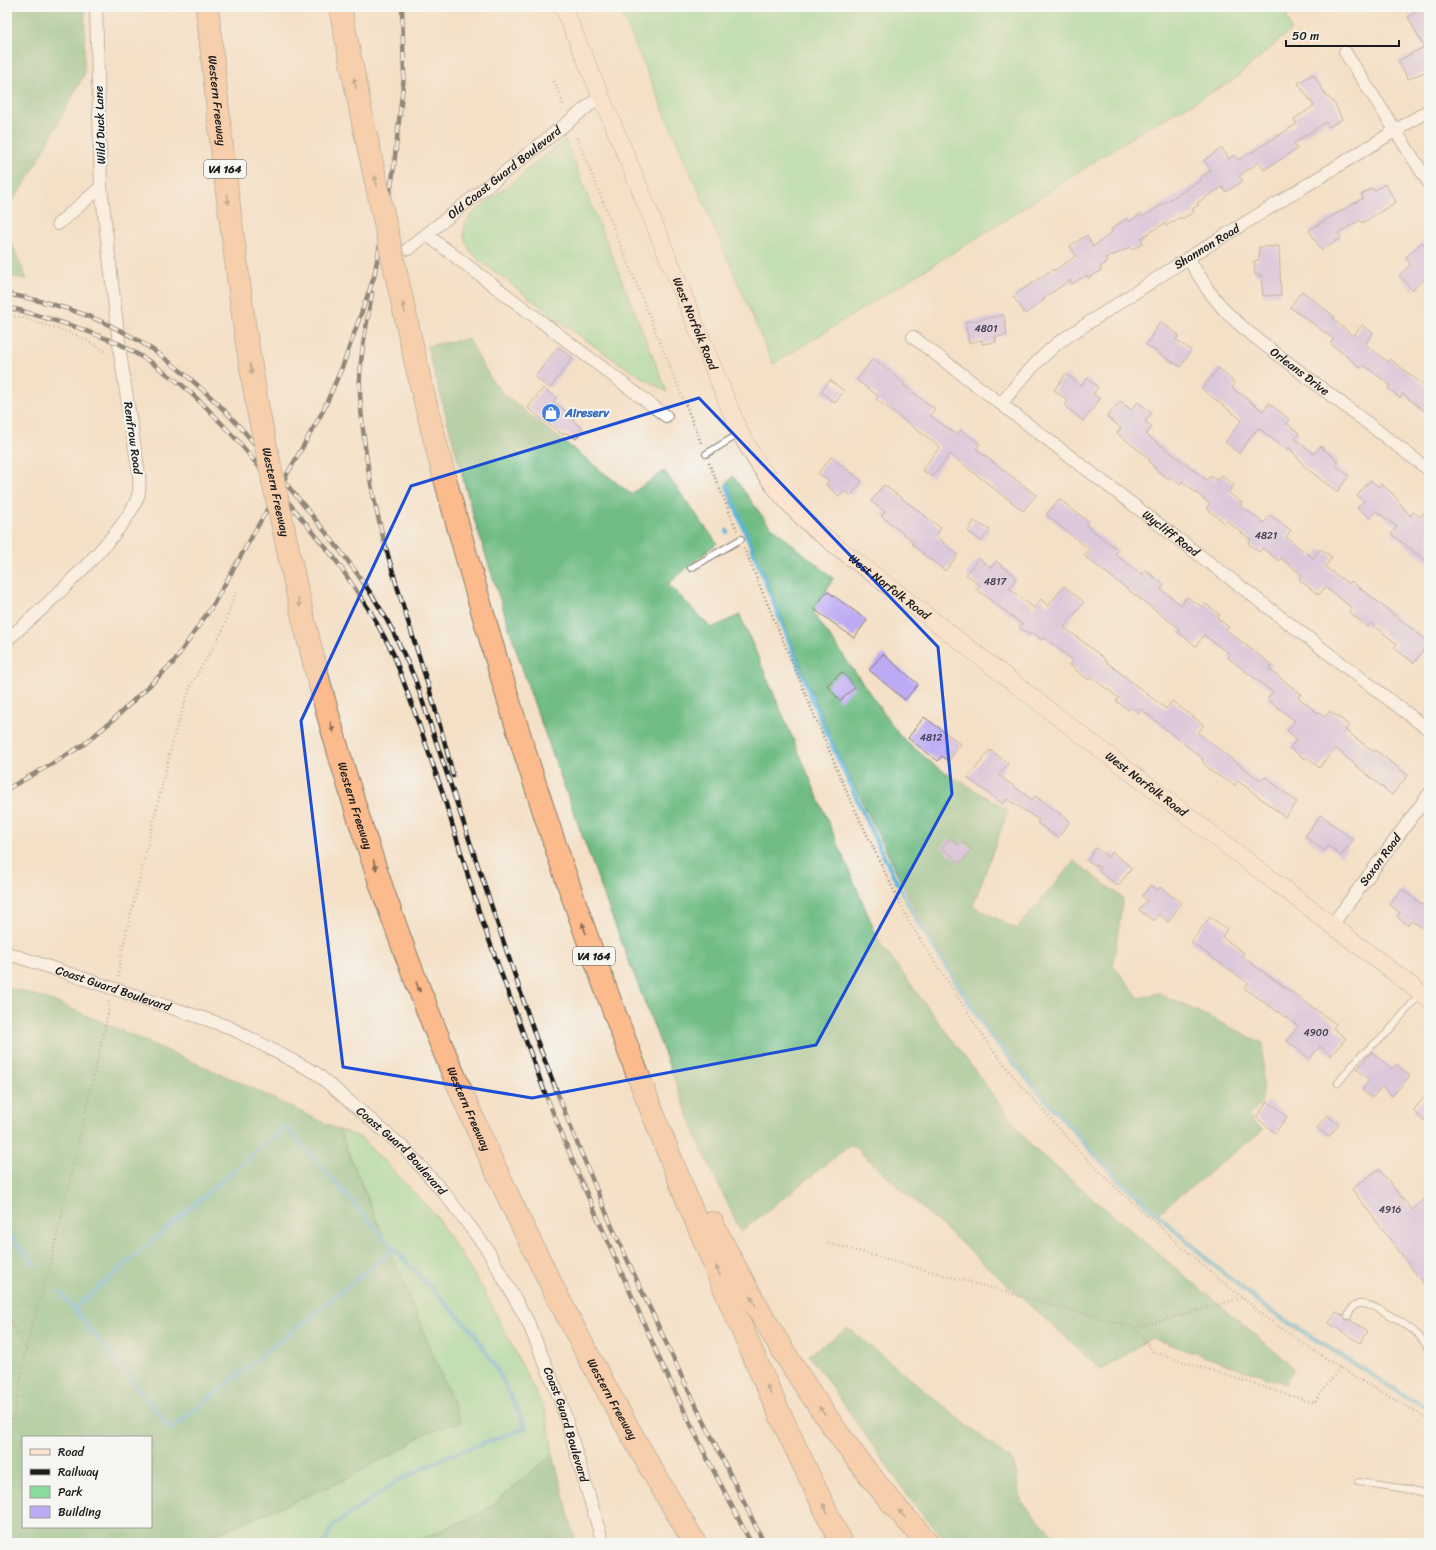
<svg xmlns="http://www.w3.org/2000/svg" width="1436" height="1550" font-family="Sriracha,sans-serif">
	<style>
		.green { fill: #8adc9c; stroke: #537c5c }
		.forest { fill: #6fbc84; stroke: #466c50; fill-rule: evenodd }
		.lines { fill: none; stroke-linecap: round; stroke-linejoin: round }
		.stream { stroke: #5ab6d8; stroke-width: 4.5 }
		.building { fill: #bdaaf4 }
		.lane-casing { stroke: #887e71; stroke-width: 8 }
		.street-casing { stroke: #887e71; stroke-width: 14 }
		.secondary-casing { stroke: #887e71; stroke-width: 18 }
		.highway-casing { stroke: #887e71; stroke-width: 24 }
		.path { stroke: #887e71; stroke-width: 2.5; stroke-dasharray: 1 3; stroke-linecap: butt }
		.lane { stroke: #fff; stroke-width: 6 }
		.street { stroke: #fff; stroke-width: 12 }
		.secondary { stroke: #fde4d1; stroke-width: 17 }
		.highway { stroke: #fbbb8c; stroke-width: 22 }
		.rail-casing { stroke: #1c1c1c; stroke-width: 4.5 }
		.rail { stroke: #f6f6f2; stroke-width: 3; stroke-dasharray: 9; stroke-linecap: butt }
		.highway-bridge-casing { stroke: #887e71; stroke-width: 24; stroke-linecap: butt }
		.highway-bridge { stroke: #fbbb8c; stroke-width: 22 }
		.oneway { fill: #8c6c54 }
		.marked { fill: none; stroke: #1d4ed8; stroke-width: 3; stroke-linejoin: round }
		.labels { text-anchor: middle; dominant-baseline: central; stroke-width: 4; stroke-linejoin: round; paint-order: stroke }
		.number-label { font-size: 10px; fill: #444052 }
		.shield { fill: #f6f6f2; stroke: #5d5d5c; stroke-width: 1 }
		.shield-label { font-size: 11px; font-weight: bold; fill: #1c1c1c }
		.street-label { font-size: 12px; fill: #1c1c1c; stroke: #f6f6f2 }
		.shop-label { font-size: 12px; font-weight: bold; fill: #366cbe; stroke: #f6f6f2; text-anchor: start }
	</style>
	<rect width="100%" height="100%" fill="#f6f6f2"/>
	<filter id="ink" filterUnits="userSpaceOnUse"><feTurbulence type="fractalNoise" baseFrequency=".025" numOctaves="2"/><feDisplacementMap in="SourceGraphic" scale="8" xChannelSelector="R" yChannelSelector="G"/><feConvolveMatrix kernelMatrix="1 2 1 2 8 2 1 2 1" color-interpolation-filters="sRGB"/></filter>
	<filter id="wash" filterUnits="userSpaceOnUse"><feTurbulence type="fractalNoise" baseFrequency=".012" numOctaves="4" result="noise"/><feDisplacementMap in="SourceGraphic" scale="16" xChannelSelector="R" yChannelSelector="G"/><feGaussianBlur stdDeviation="0.9" result="paint"/><feColorMatrix in="noise" values="0 0 0 0 0 0 0 0 0 0 0 0 0 0 0 0 0 1.4 0 .05"/><feComposite in="paint" operator="in"/></filter>
	<g filter="url(#wash)">
		<rect width="100%" height="100%" fill="#f4e0c6"/>
		<path class="green" d="M619,7H1284L1291,30L1232,81L1138,133L999,224L773,364Z
			M565,140L667,392C600,355 540,305 478,259C464,246 458,230 472,214Z
			M339,1130L360,1137L390,1167L435,1215L483,1289L546,1413L553,1454L485,1511L414,1543H195L340,1482L369,1466L399,1451L425,1433L461,1422Z"/>
		<path class="forest" d="M7,7H85L84,75L29,177L8,208L7,233L27,279L7,276Z
			M468,339L491,379L503,394L631,494L664,471L717,543L668,584L711,628L740,615L880,943L1031,1146L1294,1368L1285,1384L1151,1338L1102,1370L851,1144L741,1232L698,1141L610,912L530,692L475,522L427,346Z
			M733,476L768,524L833,578L814,614L899,735L935,766L1008,810L973,906L1017,929L1074,861L1123,898L1113,965L1139,998L1159,993L1263,1043L1262,1102L1248,1117L1263,1130L1157,1214L1089,1148L994,1041L922,924L830,736L727,483Z
			M7,987L51,1000L237,1081L339,1130L461,1422L425,1433L399,1451L369,1466L340,1482L195,1543H7ZM23,1437H151V1527H23Z
			M848,1328L1014,1463L1022,1503L1061,1543H949L918,1510L809,1355Z
			M553,1454L576,1543H414L485,1511Z"/>
		<g class="lines">
			<path class="stream" d="M727,486L821,721L878,845L917,921L991,1037L1089,1149L1119,1180L1216,1267L1272,1312L1407,1397L1429,1409
				M727,531V532
				M7,1232L35,1265
				M60,1292L171,1429L394,1249L473,1332L498,1371L526,1428L448,1456L395,1483L332,1526L325,1543
				M74,1309L285,1126L394,1249"/>
		</g>
		<g id="blocks">
			<path class="building" d="M1423,8L1429,20V69L1425,72L1408,79L1398,61L1424,47L1408,17Z
				M1313,74L1326,95L1335,104L1342,119L1329,127L1326,122L1294,143L1297,149L1264,170L1259,162L1239,176L1243,181L1226,192L1222,187L1197,203L1199,205L1192,209L1194,212L1182,219L1181,217L1166,226L1165,223L1141,238L1143,243L1132,250L1130,247L1119,253L1105,258L1108,262L1100,267L1102,270L1088,278L1087,275L1072,284L1070,280L1043,299L1044,300L1025,314L1013,296L1053,269L1054,271L1076,256L1070,246L1087,235L1093,247L1112,232L1111,229L1128,218L1129,222L1141,214L1142,217L1201,180L1200,178L1211,170L1204,160L1222,148L1229,159L1235,155L1239,160L1297,124L1294,119L1314,106L1298,83Z
				M1385,184L1396,202L1362,223L1360,220L1338,233L1341,238L1321,250L1309,230L1363,198L1361,195L1372,188L1374,191Z
				M1422,242L1429,249V275L1412,290L1399,275L1411,264L1405,258Z
				M1279,246L1281,295L1263,296L1261,275H1255L1254,261L1259,260V247Z
				M1302,291L1335,317L1333,319L1353,336L1362,325L1373,333L1365,344L1388,362L1390,359L1429,389V415L1403,394L1400,398L1388,388L1390,385L1364,365L1361,368L1330,343L1334,339L1290,307Z
				M1004,315L1007,335L995,337L996,342L982,344V340L969,343L965,322Z
				M1160,322L1179,335L1176,340L1191,350L1181,367L1146,345Z
				M558,347L573,358L550,388L535,377Z
				M873,358L905,384L904,386L935,409L930,415L957,435L961,430L980,444L976,449L1036,495L1023,511L950,454L932,477L922,470L940,447L876,399L878,396L857,380Z
				M1218,368L1226,374L1235,384L1232,388L1263,411L1269,403L1289,419L1286,423L1299,433L1295,439L1314,454L1320,446L1338,461L1335,465L1349,476L1337,492L1305,467L1289,447L1287,450L1258,428L1239,453L1225,442L1242,420L1202,389Z
				M1066,374L1081,386L1087,378L1098,387L1093,394L1100,399L1083,421L1065,406L1068,401L1054,390Z
				M830,380L844,391L835,403L821,392Z
				M543,388L556,398L553,402L575,418L573,421L583,429L576,439L565,432L563,435L528,408Z
				M1120,401L1131,410L1138,402L1152,413L1145,421L1152,427L1146,434L1207,480L1210,476L1217,480L1221,475L1234,485L1228,492L1242,503L1240,505L1264,523L1270,515L1291,530L1286,537L1313,558L1320,549L1332,557L1325,567L1349,584L1351,581L1429,642L1414,663L1394,648L1397,644L1371,623L1368,627L1349,612L1352,608L1325,587L1319,595L1299,580L1302,575L1281,558L1279,561L1262,548L1259,552L1248,544L1251,540L1227,521L1225,523L1206,508L1210,504L1182,481L1180,484L1170,477L1169,479L1156,470L1149,461L1150,459L1117,433L1121,428L1107,417Z
				M831,457L862,481L851,496L844,490L839,496L826,485L829,481L818,473Z
				M1370,480L1379,487L1381,484L1393,494L1410,516L1413,512L1420,517L1429,507V563L1391,534L1397,527L1376,511L1370,518L1357,508L1364,501L1357,496Z
				M884,485L941,528L936,536L958,555L945,571L932,560L931,561L912,544L914,542L881,516L885,512L871,501Z
				M1059,499L1089,522L1086,525L1118,550L1115,554L1142,575L1145,570L1164,585L1161,589L1181,605L1187,597L1202,607L1206,604L1220,615L1217,618L1229,627L1226,630L1272,665L1269,669L1301,694L1298,697L1319,714L1320,713L1325,717L1330,711L1349,725L1345,730L1374,752L1375,750L1408,775L1392,795L1335,748L1319,768L1307,756L1305,759L1290,748L1297,739L1287,731L1295,721L1267,699L1273,692L1228,658L1230,654L1204,635L1196,646L1178,632L1180,629L1084,556L1089,549L1046,515Z
				M974,521L990,530L981,541L968,531Z
				M979,558L991,568L996,561L1015,576L1014,577L1016,579L1009,588L1034,608L1041,599L1048,606L1064,586L1084,602L1064,627L1105,659L1104,660L1166,709L1172,701L1204,725L1198,733L1261,781L1265,777L1297,802L1285,817L1238,781L1235,785L1212,772L1202,761L1203,759L1141,709L1138,713L1131,707L1128,710L1116,701L1119,698L1091,677L1089,680L1070,665L1073,660L1044,637L1042,640L1032,632L1030,635L1019,627L1022,624L976,589L980,585L966,574Z
				M827,591L867,620L854,638L814,609Z
				M883,654L918,684L905,700L869,670Z
				M842,672L855,687L840,701L827,685Z
				M924,717L961,744L948,761L942,756L938,761L908,738Z
				M990,750L1008,763L999,775L1032,800L1035,796L1070,821L1058,838L1037,823L1039,820L1007,799L1003,804L968,778Z
				M1321,815L1353,840L1341,856L1328,846L1324,851L1305,836Z
				M950,838L959,845L962,841L972,849L960,863L942,848Z
				M1096,848L1108,857L1112,852L1132,868L1118,886L1099,871L1101,868L1087,861Z
				M1151,885L1158,890L1160,887L1182,903L1168,922L1159,914L1154,921L1139,910L1147,900L1142,896Z
				M1402,889L1429,910V931L1411,921L1408,925L1397,917L1400,913L1390,905Z
				M1210,917L1227,929L1222,937L1244,953L1241,956L1336,1024L1333,1028L1346,1038L1331,1056L1320,1046L1310,1059L1287,1041L1298,1026L1244,988L1248,983L1191,942Z
				M1372,1052L1392,1069L1396,1064L1410,1076L1392,1096L1382,1087L1372,1098L1362,1090L1369,1080L1357,1069Z
				M1429,1091V1124L1413,1111Z
				M1268,1101L1287,1117L1275,1133L1256,1117Z
				M1327,1115L1339,1124L1329,1137L1317,1128Z
				M1379,1169L1412,1210L1429,1195V1291L1352,1189Z
				M1336,1312L1344,1316L1346,1320H1350L1368,1331L1360,1343L1329,1323Z"/>
		</g>
	</g>
	<g filter="url(#ink)">
		<use href="#blocks" fill-opacity="0" stroke="#887e71" stroke-width="1"/>
		<g class="lines">
			<g class="lane-casing">
				<path id="lane" d="M706,454L739,434
					M691,568L741,539
					M1338,1083L1359,1057L1387,1033L1420,994
					M1348,1316C1350,1311 1352,1306 1358,1304C1371,1301 1408,1325 1418,1335C1422,1339 1426,1345 1429,1350
					M1359,1482L1401,1488L1429,1495"/>
			</g>
			<g class="street-casing">
				<g id="street">
					<path d="M1345,52L1429,183"/>
					<path d="M58,224L101,187L96,7"/>
					<path d="M427,235L666,416"/>
					<path id="s1" d="M408,249L601,96"/>
					<path id="s2" d="M1188,258L1208,290L1226,312L1248,332L1429,470"/>
					<path id="s3" d="M913,337L1429,730"/>
					<path id="s4" d="M1001,404C1019,381 1036,361 1059,342L1188,258L1429,110"/>
					<path d="M7,640C37,614 133,528 139,492C140,487 139,480 139,474L121,360L101,187"/>
					<path id="s5" d="M1332,925L1429,794"/>
					<path id="s6" d="M7,953L229,1027L316,1073L405,1149L445,1194L487,1249L528,1322L560,1399L603,1543"/>
				</g>
			</g>
			<g class="secondary-casing">
				<g id="secondary">
					<path id="s7" d="M563,7L623,148L740,433C763,474 782,500 817,531L1058,717L1429,999"/>
				</g>
			</g>
			<g class="highway-casing">
				<g id="highway">
					<path id="s8" d="M207,7L225,176L245,330"/>
					<path d="M340,7L363,122"/>
					<path d="M412,346C433,440 459,532 486,624C560,881 654,1131 762,1375C787,1432 815,1487 841,1543"/>
					<path id="s9" d="M291,564C366,914 510,1237 695,1543"/>
					<path d="M712,1223C770,1338 839,1449 928,1543"/>
				</g>
			</g>
			<path class="path" d="M554,81L564,106
				M577,138L702,445
				M7,315L20,317L77,335L107,352
				M709,463L737,530
				M744,548L848,795L910,924L987,1042L1018,1082L1083,1155L1114,1186L1206,1268L1268,1319L1311,1349L1355,1377L1429,1419
				M118,977L121,955L173,740L186,699L191,685L222,632L236,591
				M828,1243L1136,1328L1241,1298
				M7,1314L26,1350
				M1136,1328L1153,1352L1314,1403L1340,1368
				M7,1451L26,1351L33,1321L50,1266L109,1009V999"/>
			<use href="#lane" class="lane"/>
			<use href="#street" class="street"/>
			<use href="#secondary" class="secondary"/>
			<use href="#highway" class="highway"/>
			<g class="rail-casing">
				<path id="rail" d="M372,293C368,319 361,349 360,374C359,392 361,411 363,429C374,548 427,660 453,776
					M7,294C58,303 110,320 153,350C182,370 216,400 239,426C255,443 269,462 283,480C315,519 348,558 375,600C391,625 403,652 415,679L536,1038L573,1133L613,1229L683,1379L764,1543
					M7,308L19,310L76,327L120,344L152,363L182,385L205,406L238,441L335,559L370,611L393,653L415,713L442,791L481,918L545,1093L579,1176L660,1360L705,1454L751,1543
					M7,789L50,765L83,745L113,720L173,663L213,605L323,411L343,365L374,277L393,174L404,76L402,7"/>
			</g>
			<use href="#rail" class="rail"/>
			<g class="highway-bridge-casing">
				<g id="highway-bridge">
					<path d="M363,122L412,346"/>
					<path id="s10" d="M245,330L258,410L291,564"/>
				</g>
			</g>
			<use href="#highway-bridge" class="highway-bridge"/>
		</g>
		<defs><path id="oneway-solid" d="M-6-.8H1V-3.2L6.5 0L1 3.2V.8H-6Z"/></defs>
		<g class="oneway">
			<use href="#oneway-solid" transform="translate(355 83) rotate(-102)"/>
			<use href="#oneway-solid" transform="translate(376 181) rotate(-102)"/>
			<use href="#oneway-solid" transform="translate(228 199) rotate(83)"/>
			<use href="#oneway-solid" transform="translate(404 308) rotate(-102)"/>
			<use href="#oneway-solid" transform="translate(251 369) rotate(81)"/>
			<use href="#oneway-solid" transform="translate(299 602) rotate(78)"/>
			<use href="#oneway-solid" transform="translate(332 727) rotate(73)"/>
			<use href="#oneway-solid" transform="translate(375 865) rotate(72)"/>
			<use href="#oneway-solid" transform="translate(584 928) rotate(-109)"/>
			<use href="#oneway-solid" transform="translate(418 987) rotate(69)"/>
			<use href="#oneway-solid" transform="translate(718 1271) rotate(-113)"/>
			<use href="#oneway-solid" transform="translate(753 1301) rotate(-118)"/>
			<use href="#oneway-solid" transform="translate(769 1390) rotate(-115)"/>
			<use href="#oneway-solid" transform="translate(822 1411) rotate(-124)"/>
			<use href="#oneway-solid" transform="translate(825 1508) rotate(-116)"/>
			<use href="#oneway-solid" transform="translate(902 1514) rotate(-131)"/>
		</g>
	</g>
	<path d="M0 0H1436V1550H0ZM699,398L938,647L952,794L816,1045L532,1098L343,1067L301,721L411,486Z" fill="#f4e0c6" fill-opacity=".55" fill-rule="evenodd"/>
	<path class="marked" d="M699,398L938,647L952,794L816,1045L532,1098L343,1067L301,721L411,486Z"/>
	<defs>
		<g id="shop-disc" transform="scale(1)"><circle r="9.5" fill="#3f7fe0" stroke="#f6f6f2"/><path d="M-5-2.5h2.3a2.7 3.5 0 0 1 5.4 0H5L5.5 6h-11ZM-1.5-2.5h3a1.5 2.3 0 0 0-3 0Z" fill="#fff"/></g>
	</defs>
	<g fill-rule="evenodd">
		<use href="#shop-disc" x="551" y="413"/>
	</g>
	<g class="labels">
		<g class="number-label">
			<text x="986" y="329">4801</text>
			<text x="1266" y="536">4821</text>
			<text x="995" y="582">4817</text>
			<text x="931" y="738">4812</text>
			<text x="1316" y="1033">4900</text>
			<text x="1390" y="1210">4916</text>
		</g>
		<g class="shield">
			<rect x="204" y="160" width="42" height="18" rx="3"/>
			<rect x="573" y="947" width="42" height="18" rx="3"/>
		</g>
		<g class="shield-label">
			<text x="225" y="169">VA 164</text>
			<text x="594" y="956">VA 164</text>
		</g>
		<g class="street-label">
			<text stroke="none"><textPath href="#s8" startOffset="94">Western Freeway</textPath></text>
			<text transform="translate(100 125) rotate(-92)">Wild Duck Lane</text>
			<text stroke="none"><textPath href="#s1" startOffset="123">Old Coast Guard Boulevard</textPath></text>
			<text stroke="none"><textPath href="#s4" startOffset="261">Shannon Road</textPath></text>
			<text stroke="none"><textPath href="#s7" startOffset="343">West Norfolk Road</textPath></text>
			<text stroke="none"><textPath href="#s2" startOffset="161">Orleans Drive</textPath></text>
			<text transform="translate(133 438) rotate(82)">Renfrow Road</text>
			<text stroke="none"><textPath href="#s10" startOffset="165">Western Freeway</textPath></text>
			<text stroke="none"><textPath href="#s3" startOffset="324">Wycliff Road</textPath></text>
			<text stroke="none"><textPath href="#s7" startOffset="678">West Norfolk Road</textPath></text>
			<text stroke="none"><textPath href="#s7" startOffset="1002">West Norfolk Road</textPath></text>
			<text stroke="none"><textPath href="#s9" startOffset="250">Western Freeway</textPath></text>
			<text stroke="none"><textPath href="#s5" startOffset="81">Saxon Road</textPath></text>
			<text stroke="none"><textPath href="#s6" startOffset="112">Coast Guard Boulevard</textPath></text>
			<text stroke="none"><textPath href="#s9" startOffset="574">Western Freeway</textPath></text>
			<text stroke="none"><textPath href="#s6" startOffset="448">Coast Guard Boulevard</textPath></text>
			<text stroke="none"><textPath href="#s9" startOffset="898">Western Freeway</textPath></text>
			<text stroke="none"><textPath href="#s6" startOffset="772">Coast Guard Boulevard</textPath></text>
		</g>
		<g class="shop-label">
			<text x="565" y="413">Aireserv</text>
		</g>
	</g>
	<rect width="1436" height="1550" fill="none" stroke="#f6f6f2" stroke-width="24"/>
	<rect x="22" y="1436" width="130" height="92" fill="#f6f6f2" stroke="#9f9f9c"/>
	<rect x="30" y="1449" width="20" height="6" fill="#fde4d1" stroke="#9f9f9c"/>
	<text x="58" y="1456" font-size="12" fill="#1c1c1c">Road</text>
	<rect x="30" y="1469" width="20" height="6" fill="#1c1c1c" stroke="#9f9f9c"/>
	<text x="58" y="1476" font-size="12" fill="#1c1c1c">Railway</text>
	<rect x="30" y="1486" width="20" height="12" fill="#8adc9c" stroke="#9f9f9c"/>
	<text x="58" y="1496" font-size="12" fill="#1c1c1c">Park</text>
	<rect x="30" y="1506" width="20" height="12" fill="#bdaaf4" stroke="#9f9f9c"/>
	<text x="58" y="1516" font-size="12" fill="#1c1c1c">Building</text>
	<path d="M1286 40v6h113v-6" fill="none" stroke="#1c1c1c" stroke-width="2"/>
	<text x="1292" y="40" font-size="12" fill="#1c1c1c" stroke="#f6f6f2" stroke-width="3" paint-order="stroke">50 m</text>
</svg>
